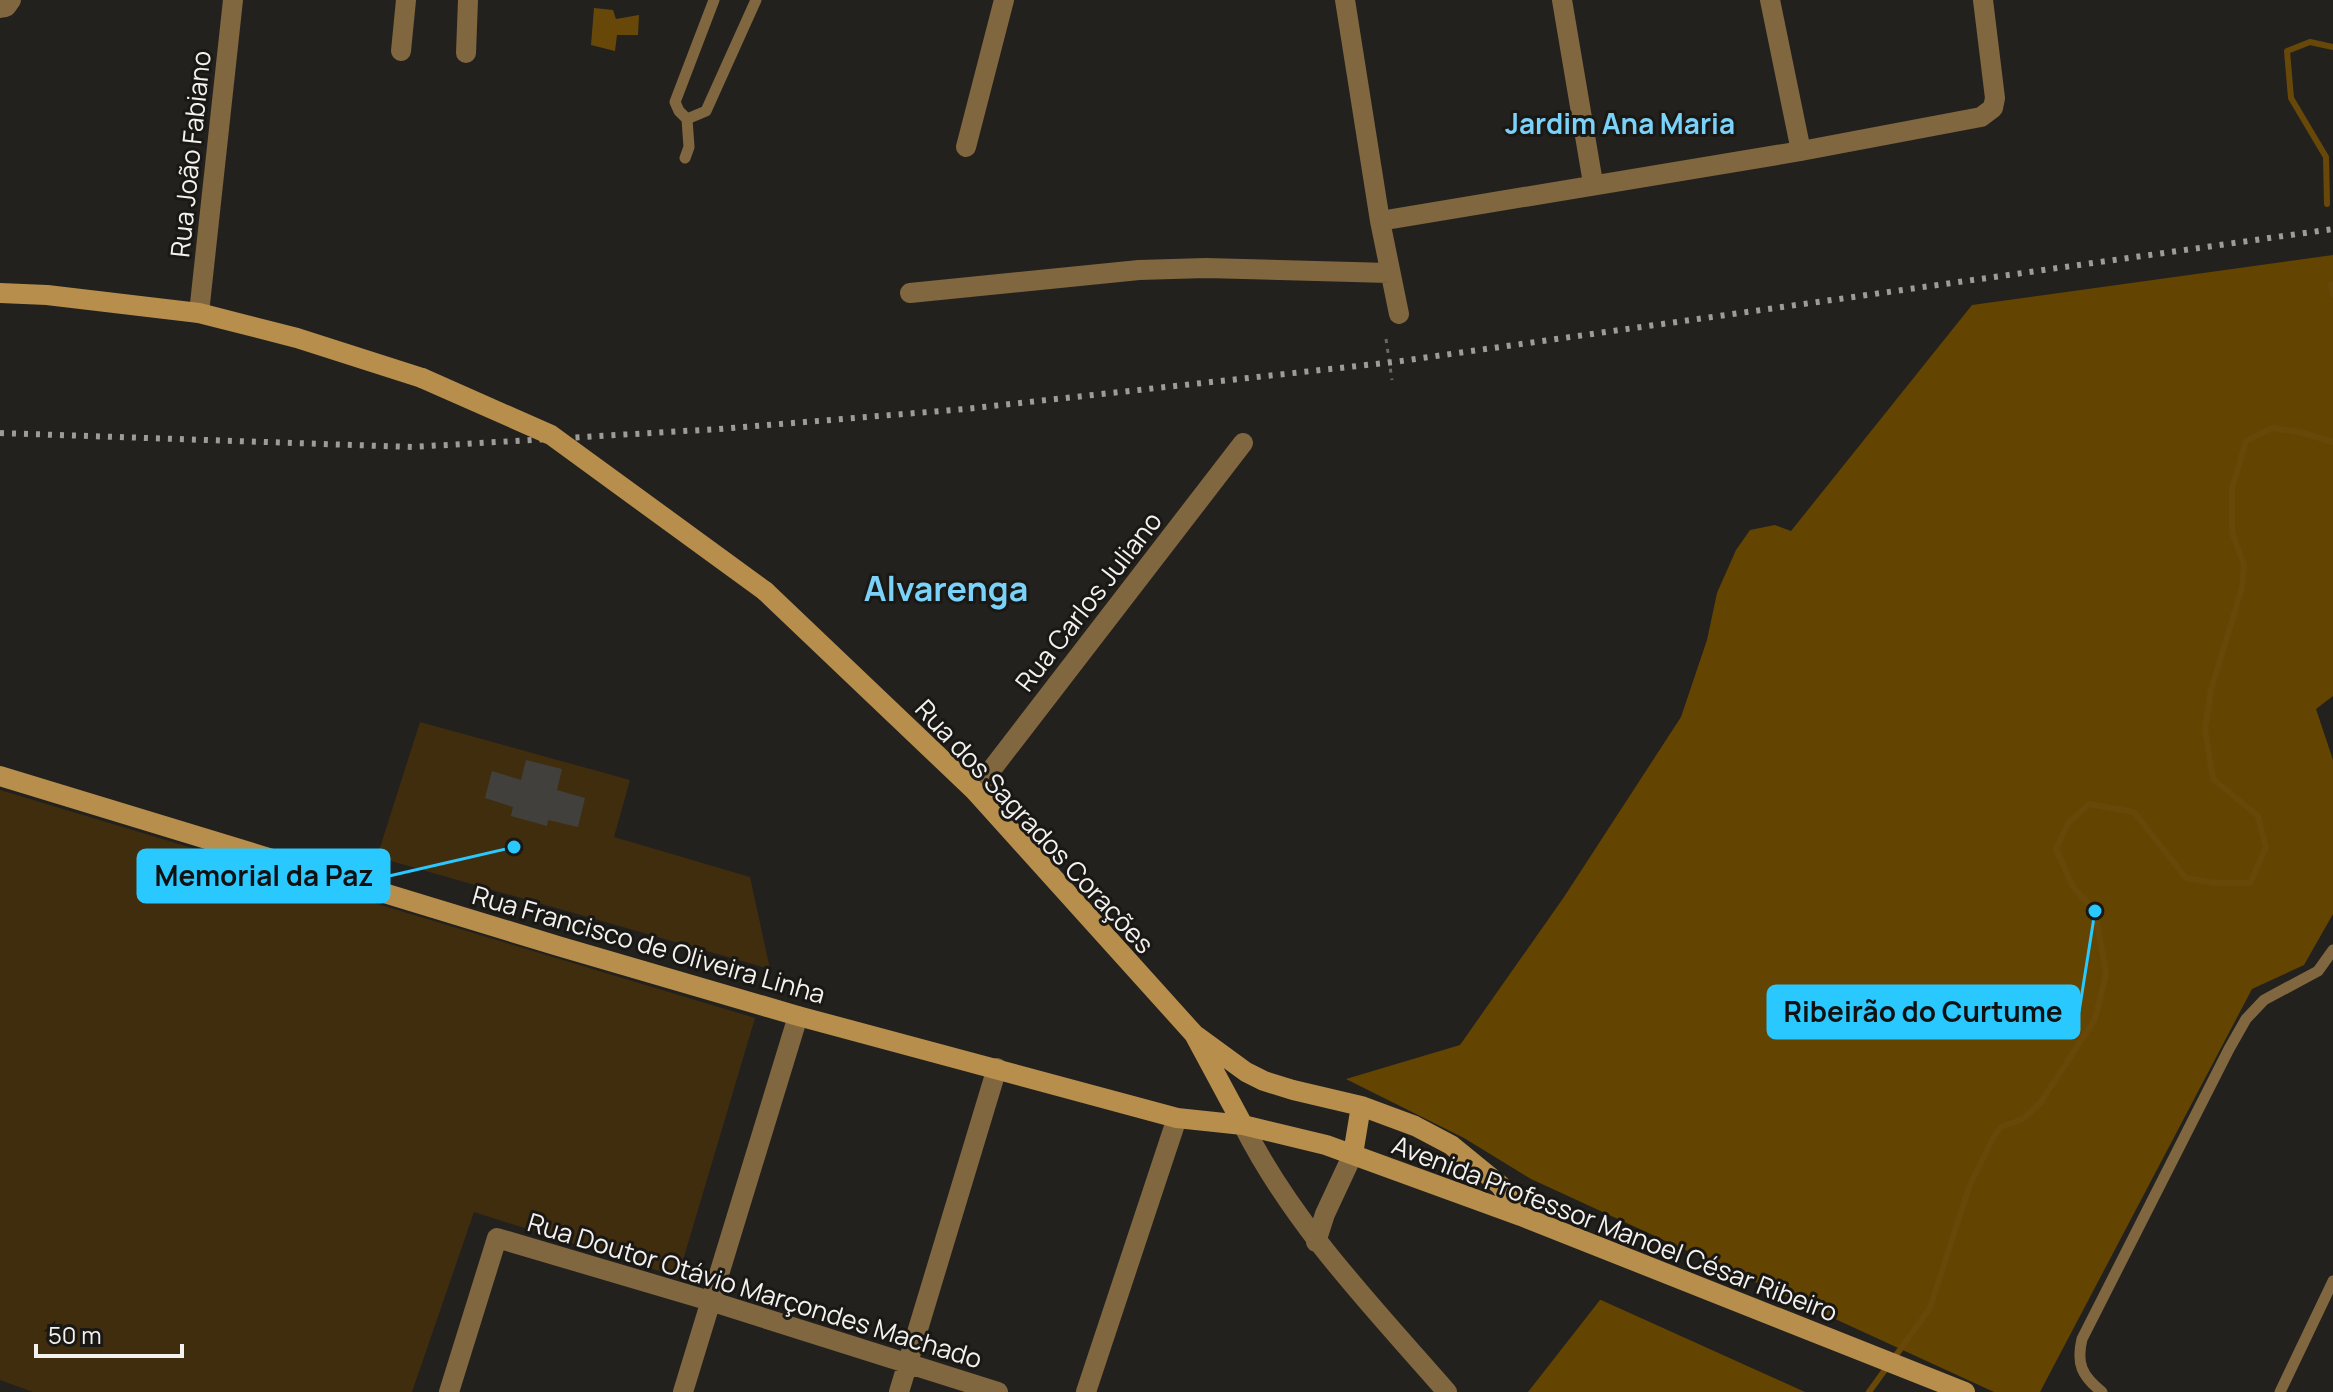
<svg xmlns="http://www.w3.org/2000/svg" width="2333" height="1392" font-family="Manrope,sans-serif">
	<style>
		.green { fill: #402d0e }
		.forest { fill: #644401 }
		.water { fill: #684808 }
		.lines { fill: none; stroke-linecap: round; stroke-linejoin: round }
		.stream { stroke: #684808; stroke-width: 6 }
		.building { fill: #42403c }
		.path { stroke: #6a6866; stroke-width: 3; stroke-dasharray: 4 6; stroke-linecap: butt }
		.service { stroke: #80673f; stroke-width: 11 }
		.minor { stroke: #80673f; stroke-width: 20 }
		.secondary { stroke: #b78e4b; stroke-width: 20 }
		.rail { stroke: #9d9c99; stroke-width: 6; stroke-dasharray: 4 8; stroke-linecap: butt }
		.secondary-bridge { stroke: #b78e4b; stroke-width: 20 }
		.labels { text-anchor: middle; dominant-baseline: central; stroke-width: 6; stroke-linejoin: round; paint-order: stroke }
		.street-label { font-size: 26px; fill: #f3f2f0; stroke: #1a1815 }
		.neighbourhood-label { font-size: 28px; font-weight: bold; fill: #7bd2f8; stroke: #1a1815 }
		.district-label { font-size: 34px; font-weight: bold; fill: #7bd2f8; stroke: #1a1815 }
		.leader { fill: none; stroke: #29c8ff; stroke-width: 3 }
		.callout-dot { fill: #29c8ff; stroke: #1a1815; stroke-width: 3 }
		.callout { fill: #29c8ff; stroke: #29c8ff; stroke-width: 3 }
		.callout-label { font-size: 28px; text-anchor: middle; font-weight: bold; fill: #111 }
	</style>
	<rect width="100%" height="100%" fill="#23211e"/>
	<path class="green" d="M420,722L630,780L614,837L750,877L770,969L377,857Z
		M0,790L755,1018L678,1277L474,1212L412,1392H33L0,1380Z"/>
	<path class="forest" d="M2333,255V696L2316,709L2333,760V914L2304,965L2252,989L2040,1392H1994L1531,1179L1464,1138L1346,1079L1460,1045L1564,897L1681,717L1707,640L1717,593L1736,550L1750,530L1775,525L1791,531L1972,305Z
		M1600,1300H1601L1805,1392H1528Z"/>
	<path class="water" d="M594,8L613,10L616,19L639,15L638,35H617L615,51L591,45Z"/>
	<g class="lines">
		<path class="stream" d="M2327,204L2326,157L2291,98L2287,51L2310,42L2333,47
			M2331,284L2333,295
			M1894,1358L1930,1308L1969,1187L1994,1136L2001,1127L2023,1119L2041,1102L2095,1019L2106,974L2095,911L2073,887L2056,849L2069,822L2089,804L2134,812L2186,878L2215,883H2250L2266,847L2258,816L2213,779L2205,729L2211,690L2242,588L2244,565L2232,532V488L2246,441L2272,428L2299,432L2333,442
			M1869,1392L1887,1367"/>
	</g>
	<path class="building" d="M526,760L562,769L557,790L585,798L578,827L548,820L547,826L511,816L513,807L485,798L492,771L521,780Z"/>
	<g class="lines">
		<path class="path" d="M1386,339L1392,380"/>
		<path class="service" d="M714,0L675,102L679,111L687,119L706,111L756,0
			M685,158L689,147L687,119
			M2102,1392C2082,1376 2076,1364 2082,1339L2229,1049L2246,1019L2264,1000L2318,971L2333,950
			M2280,1392L2333,1281"/>
		<path class="minor" d="M1345,0L1380,221L1399,314
			M1562,0L1593,183
			M1770,0L1801,151
			M0,8L6,7L11,0
			M401,51L406,0
			M466,53L468,0
			M966,147L1004,0
			M1380,221L1801,151L1981,117L1993,108L1995,98L1983,0
			M910,293L1139,270L1206,268L1389,273
			M199,313L233,0
			M975,791L1243,443
			M1243,1125C1294,1226 1373,1307 1447,1392
			M1316,1242L1325,1214L1353,1154
			M449,1392L497,1238L710,1301L998,1392
			M683,1392L798,1016
			M899,1392L997,1068
			M1086,1392L1177,1118"/>
		<path class="secondary" d="M0,293L47,295L199,313L297,338L422,378
			M765,591L975,791L1194,1034L1246,1072L1264,1081L1293,1090L1361,1106L1415,1126L1451,1145L1500,1185L1521,1216
			M0,776L558,946L798,1016L1177,1118L1243,1125L1326,1145L1521,1216L1965,1392
			M1194,1034L1243,1125
			M1353,1154L1361,1106"/>
		<path class="rail" d="M0,433L412,447L719,429L965,409L1394,362L2333,229"/>
		<path class="secondary-bridge" d="M422,378L551,435L765,591"/>
	</g>
	<g class="labels">
		<g class="street-label">
			<text transform="translate(190 154) rotate(-84)">Rua João Fabiano</text>
			<text transform="translate(1088 601) rotate(-52)">Rua Carlos Juliano</text>
			<text transform="translate(1035 826) rotate(47)">Rua dos Sagrados Corações</text>
			<text transform="translate(649 944) rotate(16)">Rua Francisco de Oliveira Linha</text>
			<text transform="translate(1615 1228) rotate(21)">Avenida Professor Manoel César Ribeiro</text>
			<text transform="translate(755 1290) rotate(17)">Rua Doutor Otávio Marçondes Machado</text>
		</g>
		<g class="neighbourhood-label">
			<text x="1620" y="123">Jardim Ana Maria</text>
		</g>
		<g class="district-label">
			<text x="946" y="588">Alvarenga</text>
		</g>
	</g>
	<path class="leader" d="M514 847L389 876M2095 911L2079 1012"/>
	<g class="callout-dot">
		<circle cx="514" cy="847" r="8"/>
		<circle cx="2095" cy="911" r="8"/>
	</g>
	<g class="callout">
		<rect x="138" y="850" width="251" height="52" rx="8"/>
		<rect x="1768" y="986" width="311" height="52" rx="8"/>
	</g>
	<g class="callout-label">
		<text x="264" y="886">Memorial da Paz</text>
		<text x="1923" y="1022">Ribeirão do Curtume</text>
	</g>
	<path d="M36 1344v12h146v-12" fill="none" stroke="#f3f2f0" stroke-width="4"/>
	<text x="48" y="1344" font-size="24" fill="#f3f2f0" stroke="#1a1815" stroke-width="6" paint-order="stroke">50 m</text>
</svg>
